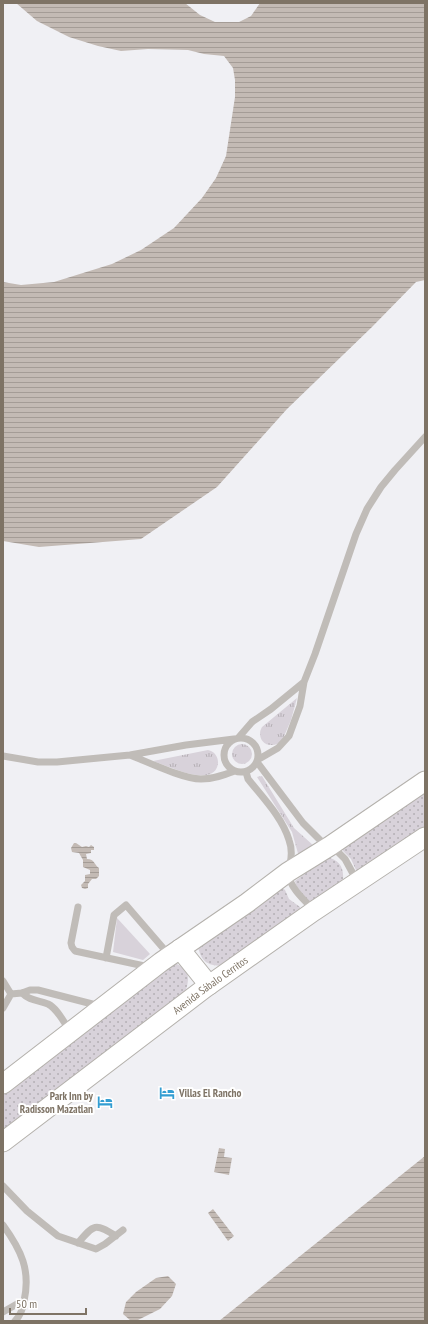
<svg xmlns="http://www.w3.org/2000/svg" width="428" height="1324" font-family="'PT Sans Narrow',sans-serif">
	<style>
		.grass { fill: url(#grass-tufts) }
		.park { fill: #d8d2da }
		.garden { fill: url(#garden-dots) }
		.water { fill: url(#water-rules) }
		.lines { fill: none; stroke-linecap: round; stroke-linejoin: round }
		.major-casing { stroke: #b4b1ac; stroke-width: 21 }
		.minor { stroke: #c0bcb8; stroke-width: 7 }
		.major { stroke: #fff; stroke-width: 19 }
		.labels { text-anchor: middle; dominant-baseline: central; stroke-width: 4; stroke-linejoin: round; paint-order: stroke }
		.street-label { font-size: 11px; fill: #7e7365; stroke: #fff }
		.poi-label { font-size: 11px; font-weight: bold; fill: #7e7365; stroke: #fff; text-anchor: start }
	</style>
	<defs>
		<pattern id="grass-tufts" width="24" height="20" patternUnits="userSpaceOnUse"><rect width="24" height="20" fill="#d8d2da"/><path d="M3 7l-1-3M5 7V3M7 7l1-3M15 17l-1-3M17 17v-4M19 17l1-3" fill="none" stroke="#b4afb4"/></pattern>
		<pattern id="garden-dots" width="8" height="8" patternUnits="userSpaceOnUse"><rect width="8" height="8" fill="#d8d2da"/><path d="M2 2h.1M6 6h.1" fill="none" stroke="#b4afb4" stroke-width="1.8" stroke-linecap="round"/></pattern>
		<pattern id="water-rules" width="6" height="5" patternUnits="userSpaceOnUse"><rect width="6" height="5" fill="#c3bab4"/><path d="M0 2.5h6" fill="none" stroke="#a49c96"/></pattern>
	</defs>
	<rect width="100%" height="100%" fill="#f0f0f4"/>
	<path class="grass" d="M297,698L291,720L282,741C279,743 276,745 272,745C262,746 257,735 262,727Z
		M232 754a10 10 0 1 1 20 0a10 10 0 1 1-20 0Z
		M208,750C222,753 221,773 207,775C192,778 168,766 153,761Z
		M262,776L294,828L314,846L299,857L292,832L257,777Z"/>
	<path class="park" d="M117,918L150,954L143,960L113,952Z"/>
	<path class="garden" d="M425,787V830L361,873L356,870L351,859L343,851V844Z
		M327,857C339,860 344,867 343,879L312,903C303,898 297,891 295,881Z
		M279,885L285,890L289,899L300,907L301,914L225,966C209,966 201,963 198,946Z
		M170,961C189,968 191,975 185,993L3,1130V1089Z"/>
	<path class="water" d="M16,3H185L200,15L215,22H239L251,16L260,3H425V280L416,282L372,327L287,409L217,487L141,539L39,547L3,541V282L21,285L54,282L112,264L141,250L174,228L202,198L216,178L226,156L235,97V80L233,68L224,56L204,54L188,50L148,49L121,51L98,46L69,37L37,21Z
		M74,843H76L82,847L86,846L89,847L91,845L94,847V850H91V853L86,854L87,859C95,859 94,865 99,868V876L96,879H92L88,884V888L85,889L82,888L81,885L85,881V875L90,874V870L83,867V860L79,853L72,852L71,848Z
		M219,1148L225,1149L224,1157L232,1158L229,1175L214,1172Z
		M425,1156V1321H219Z
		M213,1209L234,1236L228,1241L208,1213Z
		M168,1276L176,1284L172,1296L160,1309L136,1321H131L123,1314L126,1302L136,1292L156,1278Z"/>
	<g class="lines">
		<g class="major-casing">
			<g id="major">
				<path d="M180,949L209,985"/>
				<path d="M3,1084L161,962L247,903L288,872L330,846L425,781"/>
				<path id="s1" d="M3,1142L205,988L314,911L425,837"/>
			</g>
		</g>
		<path class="minor" d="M239,737L252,722L271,709L304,682
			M224 755a17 17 0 1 1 34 0a17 17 0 1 1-34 0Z
			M130,755C148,762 183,779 201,779C213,779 224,775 235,771
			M3,756L38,762H57L130,755L186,745L234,739
			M259,759L278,748L289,736L300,706L304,682L315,654L356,534L367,509L381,487L395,470L425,437
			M257,762L303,823L321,841L338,852L345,859L357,881
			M246,772L248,779C263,798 282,817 289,840C292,848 292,855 290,864C289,867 288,870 288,873C290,888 304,900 314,910
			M78,907L71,943L72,947L75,951L149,967
			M106,958L114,915L126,905L170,956
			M3,981L11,994
			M22,993C30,1001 38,1000 48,1004C58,1009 64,1023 70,1031
			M11,994L22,993L30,990H38L100,1006
			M3,1008L11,994
			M3,1186L27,1211L58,1236L96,1249L105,1244L123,1230
			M3,1225C21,1250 31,1270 24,1301C23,1308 20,1316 15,1321
			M78,1243C94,1224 95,1223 116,1236
			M3,1312L17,1304L23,1305"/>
		<use href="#major" class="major"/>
	</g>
	<defs>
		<g id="hotel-bare" transform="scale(1.2)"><path d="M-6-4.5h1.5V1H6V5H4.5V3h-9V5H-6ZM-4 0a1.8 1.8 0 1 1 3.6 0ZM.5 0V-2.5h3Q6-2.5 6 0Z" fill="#329dd2" stroke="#fff" stroke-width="2.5" paint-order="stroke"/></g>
	</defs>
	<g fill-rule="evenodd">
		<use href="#hotel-bare" x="167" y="1093"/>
		<use href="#hotel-bare" x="105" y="1102"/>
	</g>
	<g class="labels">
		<g class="street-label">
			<text stroke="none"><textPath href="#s1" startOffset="260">Avenida Sábalo Cerritos</textPath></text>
		</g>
		<g class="poi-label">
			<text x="179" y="1093">Villas El Rancho</text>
			<text x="93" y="1096" text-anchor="end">Park Inn by<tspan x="93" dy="13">Radisson Mazatlan</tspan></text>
		</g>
	</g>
	<rect width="428" height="1324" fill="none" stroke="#7e7365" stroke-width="8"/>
	<path d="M10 1308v6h76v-6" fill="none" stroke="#7e7365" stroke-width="2"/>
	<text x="16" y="1308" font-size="12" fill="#7e7365" stroke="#ffffff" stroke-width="3" paint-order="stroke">50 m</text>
</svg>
